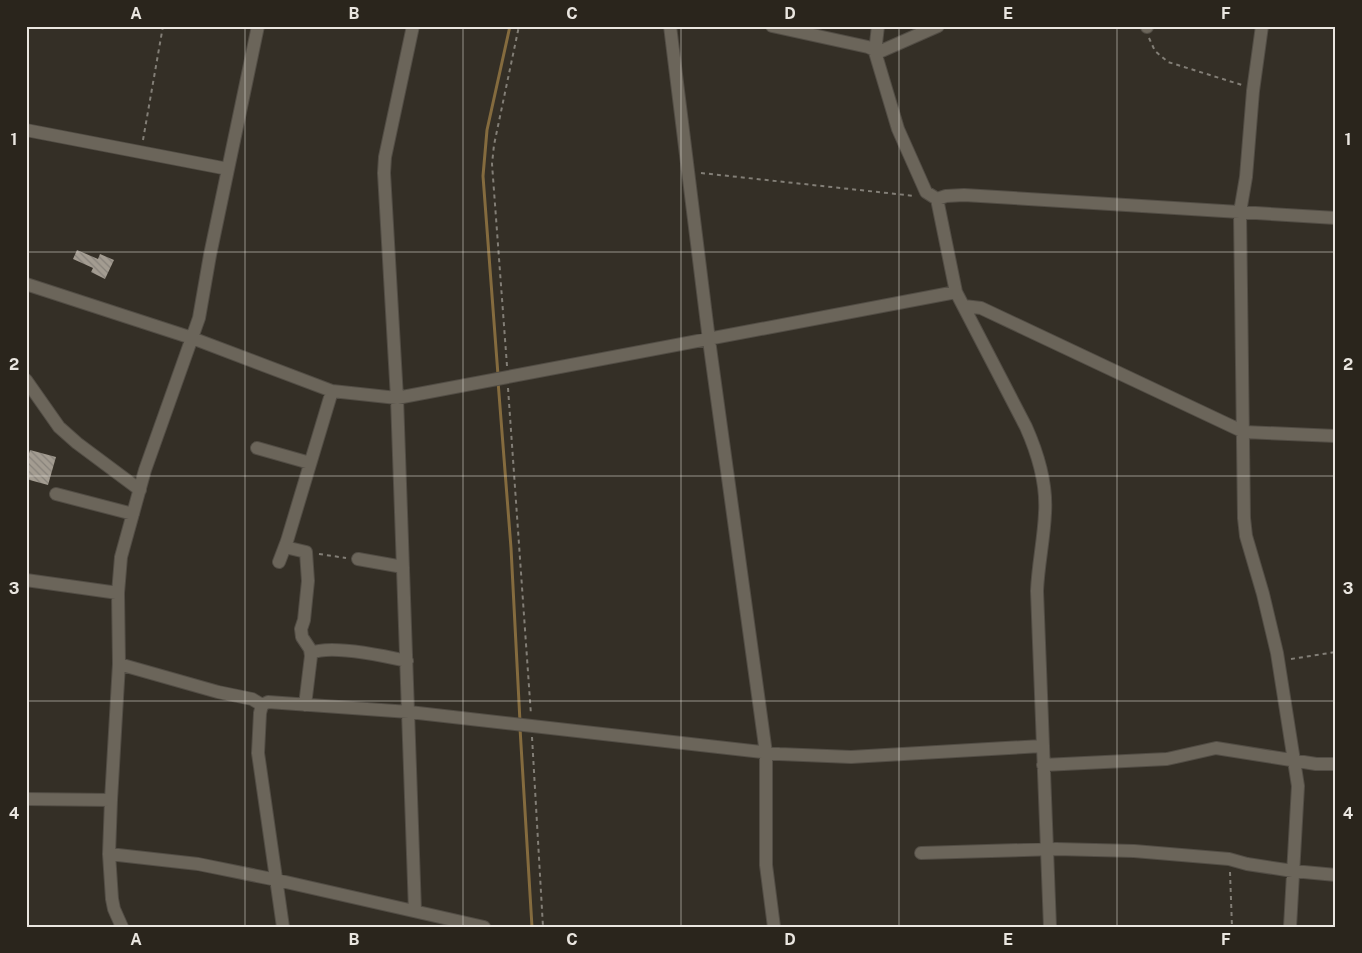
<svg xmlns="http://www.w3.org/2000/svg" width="1362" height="953" font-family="'Public Sans',sans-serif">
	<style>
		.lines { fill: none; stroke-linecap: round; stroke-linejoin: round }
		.stream { stroke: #846b3e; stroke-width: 3 }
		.building { fill: url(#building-back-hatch) }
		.minor-casing { stroke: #524d45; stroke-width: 14 }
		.path { stroke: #827e76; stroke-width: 2; stroke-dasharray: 4 4; stroke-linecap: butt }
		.minor { stroke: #6b655a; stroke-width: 12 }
		.grid { fill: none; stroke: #eae6e0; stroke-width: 1; stroke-opacity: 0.55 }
		.neatline { fill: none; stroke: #eae6e0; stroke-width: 2 }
		.grid-label { font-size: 16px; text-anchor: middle; font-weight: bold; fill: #eae6e0 }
	</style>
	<defs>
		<pattern id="building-back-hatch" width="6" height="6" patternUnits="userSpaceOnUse" patternTransform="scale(1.25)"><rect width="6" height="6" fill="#a39c91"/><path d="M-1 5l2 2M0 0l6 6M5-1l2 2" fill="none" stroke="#87827a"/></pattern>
	</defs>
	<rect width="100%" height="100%" fill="#342f26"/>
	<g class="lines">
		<path class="stream" d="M498,375L483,176L487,130L510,26
			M498,381L511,548L520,722
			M520,728L532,927"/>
	</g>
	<path class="building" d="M77,250L98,259L100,254L114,260L105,279L91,272L93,268L73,259Z
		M30,450L56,457L48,485L26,479V464Z"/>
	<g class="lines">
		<g class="minor-casing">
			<path id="minor" d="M413,26L385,157L384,173L397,398L415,911
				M670,26L709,340L766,753V865L774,927
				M772,26L868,47L879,52L938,26
				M878,26L875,52L898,129L926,192L937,199
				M1147,26V27
				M1262,26L1253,91L1246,177L1240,212L1244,518L1246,536L1263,594L1277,653L1298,786L1290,927
				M26,130L228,169
				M26,284L192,338L332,391L397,398L956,292
				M964,306L981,308L1244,432L1336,436
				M26,380L59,427L77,443L140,490
				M257,448L310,463
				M56,494L133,514
				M285,547L306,552L308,581L304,620L301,629L302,637L310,649L311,656L305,705
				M358,559L403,567
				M279,562L287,541L332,391
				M26,580L118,593
				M311,653C331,644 385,656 407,661
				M119,664L218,692L252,699L262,705
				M262,705L268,702L409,712L779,754L851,757L1042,746
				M262,705L260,713L258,753L283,927
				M1043,765L1167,759L1216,748L1316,764H1336
				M26,799L111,800
				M921,853L1056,849L1134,851L1229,859L1247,864L1293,871L1336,875
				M109,854L198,864L277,880L484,927
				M122,927L114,909L112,899L109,854L111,800L119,664L118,593L121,557L145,470L199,318L210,255L258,26
				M1050,927L1037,591C1038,565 1044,539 1045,513C1047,483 1038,454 1026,427L956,292L937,199L946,196L964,195L1336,218"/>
		</g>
		<path class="path" d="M1149,38L1155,51L1168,62L1242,85
			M143,140L163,26
			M701,173L915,196
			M507,366L492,164L494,145L519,26
			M508,388L531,715
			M319,554L346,558
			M1291,659L1336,652
			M532,737L543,927
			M1230,872L1232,927"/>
		<use href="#minor" class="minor"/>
	</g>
	<path class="grid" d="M245,26V927M463,26V927M681,26V927M899,26V927M1117,26V927M26,252H1336M26,476H1336M26,701H1336"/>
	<rect width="1362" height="953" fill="none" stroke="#2a251c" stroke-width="55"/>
	<rect x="28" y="28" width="1306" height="898" class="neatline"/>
	<g class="grid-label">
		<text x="136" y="19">A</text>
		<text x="354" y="19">B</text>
		<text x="572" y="19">C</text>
		<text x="790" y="19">D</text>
		<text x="1008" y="19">E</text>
		<text x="1226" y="19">F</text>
		<text x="14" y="145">1</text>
		<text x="1348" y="145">1</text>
		<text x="14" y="370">2</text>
		<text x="1348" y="370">2</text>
		<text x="14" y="594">3</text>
		<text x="1348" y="594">3</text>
		<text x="14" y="819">4</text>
		<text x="1348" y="819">4</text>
		<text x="136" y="945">A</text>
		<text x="354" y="945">B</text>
		<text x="572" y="945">C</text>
		<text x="790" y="945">D</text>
		<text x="1008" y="945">E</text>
		<text x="1226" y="945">F</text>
	</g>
</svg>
